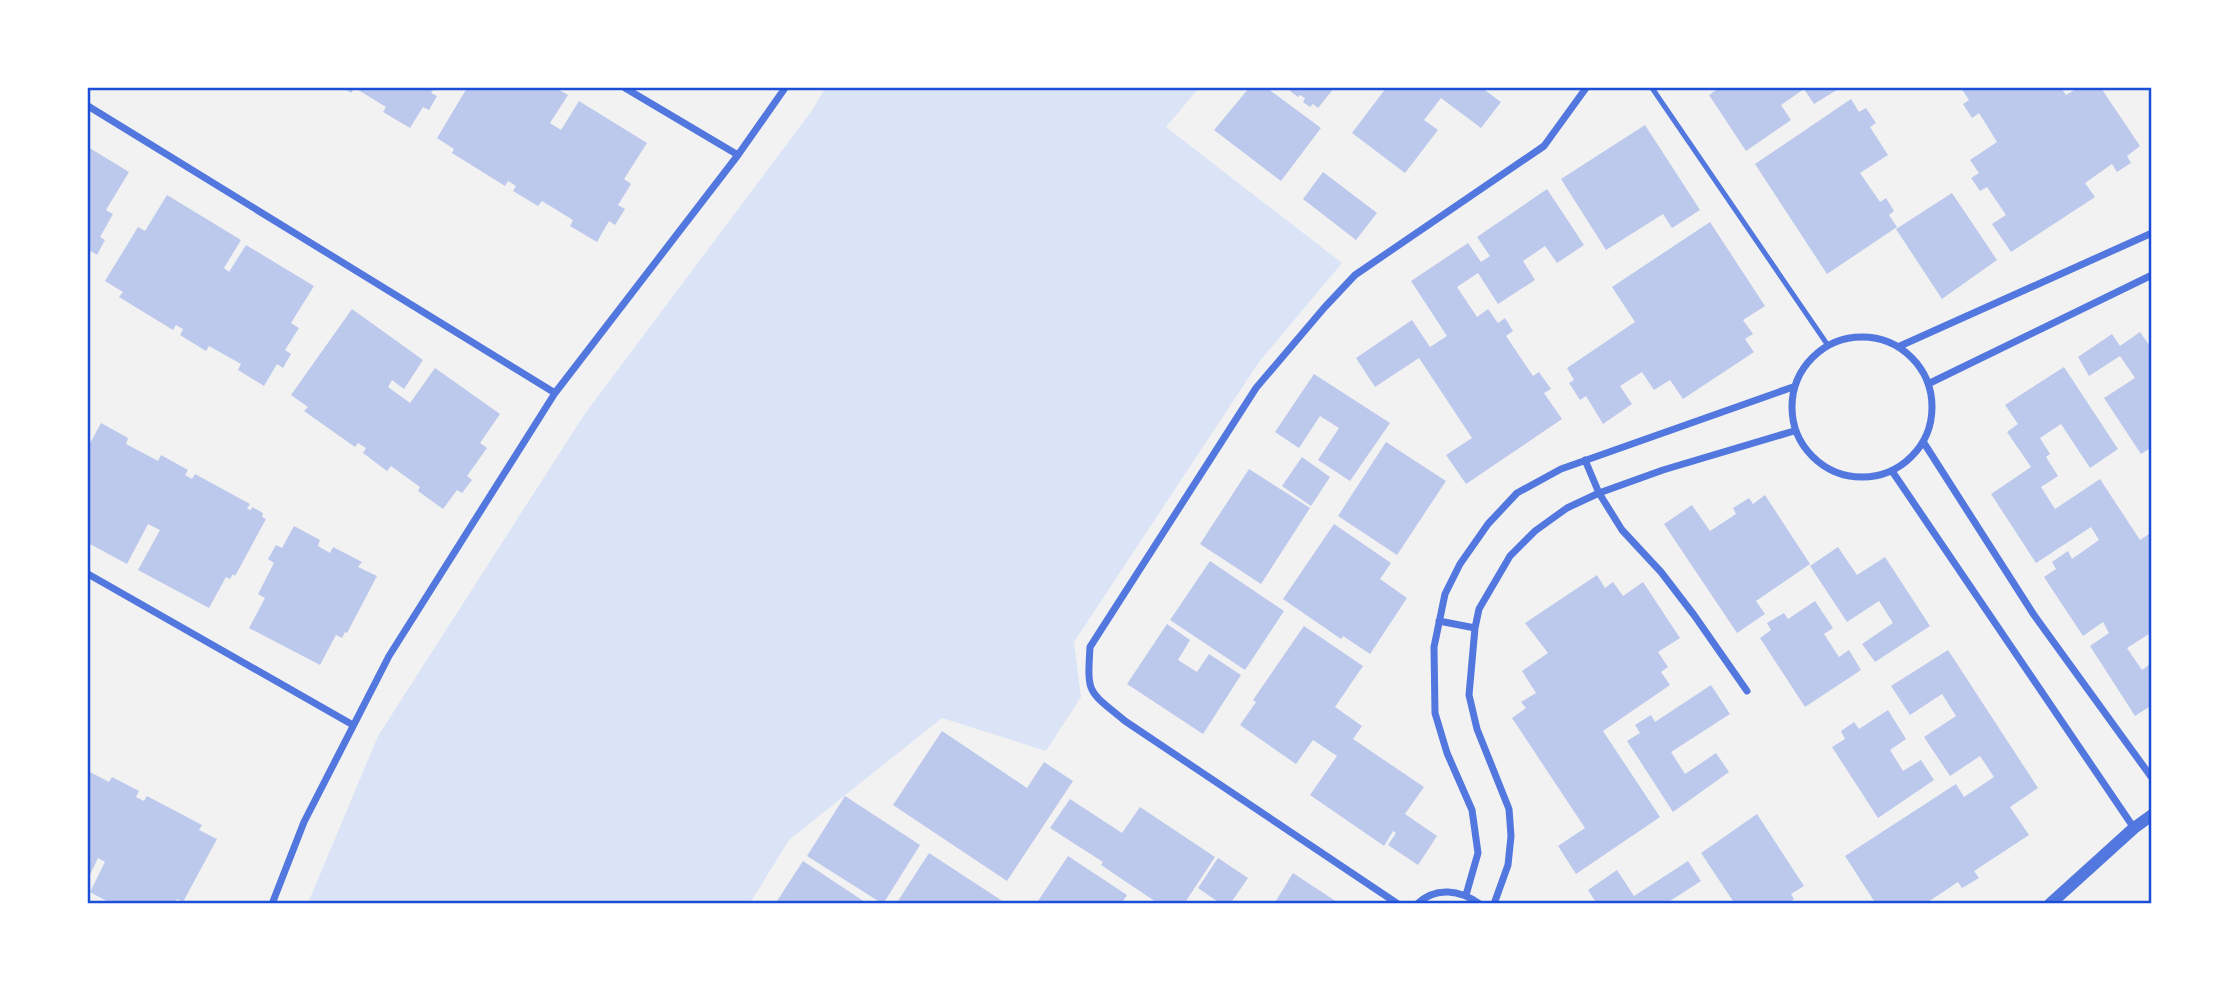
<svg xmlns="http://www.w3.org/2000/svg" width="2239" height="991" font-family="Inter,sans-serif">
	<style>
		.green { fill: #dbe4f7 }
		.building { fill: #bdc9ec }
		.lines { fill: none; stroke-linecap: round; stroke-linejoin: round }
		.service { stroke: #5277de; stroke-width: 5 }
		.minor { stroke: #5277de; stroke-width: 7 }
		.tertiary { stroke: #5277de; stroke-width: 12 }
		.neatline { fill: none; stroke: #1d4ed8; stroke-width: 2.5 }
	</style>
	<rect width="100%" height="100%" fill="#f2f2f2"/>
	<path class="green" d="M825,88H1199L1166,127L1342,263L1259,362L1074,642L1081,697L1046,751L942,718L789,840L750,903H308L378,736L584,415L813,109Z"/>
	<path class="building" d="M343,88H435L431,93L437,96L429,110L423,107L410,128L383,112L386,107L355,88L351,93Z
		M467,88H556L568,95L550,123L561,130L579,101L647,143L624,179L631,184L618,205L625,209L615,225L609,221L597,242L570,226L573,220L542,201L538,206L513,191L516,186L508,181L505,186L452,153L454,149L437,138Z
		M1249,88H1267L1321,128L1281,181L1214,130Z
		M1293,88H1334L1318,108L1313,104L1310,107L1303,102L1305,98L1300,95L1298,97L1290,91Z
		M1386,88H1482L1501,102L1481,128L1441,98L1424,120L1438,130L1405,173L1352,133Z
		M1719,88H1840L1814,104L1804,89L1781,105L1791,120L1746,151L1709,95Z
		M1961,88H2061L2066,95L2078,88H2101L2140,146L2127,156L2131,163L2117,172L2112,164L2085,183L2095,197L2011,252L1992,224L2006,215L1987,187L1980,191L1971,178L1979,173L1970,160L1997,142L1979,113L1972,118L1963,104L1969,100Z
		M1851,99L1859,112L1866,108L1876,123L1870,127L1888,155L1860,173L1880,202L1886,198L1894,211L1889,215L1897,227L1827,274L1755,164Z
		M1645,125L1700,210L1672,228L1663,214L1606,250L1561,179Z
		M88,147L129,172L106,210L113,214L100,237L105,240L97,255L91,251L88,257Z
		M1323,172L1377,213L1356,240L1303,199Z
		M1547,189L1584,245L1557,263L1545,246L1523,261L1535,280L1498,304L1478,273L1457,287L1477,317L1488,309L1498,323L1505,318L1513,331L1506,336L1533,376L1539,372L1551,389L1544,393L1562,419L1466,484L1446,455L1472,438L1419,358L1375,387L1356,358L1412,320L1430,347L1447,336L1411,281L1468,243L1481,262L1490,256L1477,237Z
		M1952,193L1997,260L1942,299L1896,229Z
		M167,195L241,240L224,268L229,272L246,245L314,286L291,323L299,328L285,350L291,354L283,368L277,364L264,386L238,370L241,364L209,346L206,351L180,335L183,329L176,325L173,330L119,297L123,292L105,281L138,227L145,231Z
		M1710,222L1765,306L1743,320L1753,334L1745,339L1754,352L1683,399L1670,380L1654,390L1642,372L1620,386L1632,404L1603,424L1586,396L1580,400L1569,383L1574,380L1567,368L1635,322L1612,287Z
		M352,309L423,360L404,389L392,380L388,387L410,403L435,368L500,414L480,443L487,448L467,476L472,480L462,493L457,490L443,509L418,491L420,487L391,466L387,471L363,453L366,448L358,443L355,447L304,411L308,407L291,395Z
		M2140,332L2152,349V447L2141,454L2104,398L2135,378L2120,356L2089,376L2078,357L2112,334L2120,346Z
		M2064,367L2118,449L2090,468L2061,424L2040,438L2050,454L2046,457L2058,476L2041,487L2055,509L2100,479L2140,540L2152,532V632L2127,648L2142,670L2152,663V705L2135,716L2090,646L2109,633L2103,622L2083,636L2044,577L2056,569L2052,562L2068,551L2072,559L2099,540L2091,527L2036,563L1991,494L2031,467L2007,432L2018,424L2005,405Z
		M1314,374L1390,423L1350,481L1318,460L1339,428L1320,416L1299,448L1275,432Z
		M101,423L128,438L126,444L158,461L161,455L188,470L185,475L192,479L195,474L250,504L247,509L251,510L252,507L263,513L262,517L266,519L235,576L233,574L230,579L226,577L209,608L138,570L160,530L148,524L127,564L88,543V444L89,445Z
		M1386,442L1446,481L1397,555L1338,516Z
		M1302,457L1330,477L1311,506L1282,486Z
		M1249,469L1310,508L1261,584L1200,544Z
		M1765,495L1810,564L1756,601L1765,614L1737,633L1664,524L1692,505L1710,531L1736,514L1733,508L1749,498L1753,504Z
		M1334,524L1391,563L1380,579L1407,598L1370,654L1343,636L1341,639L1283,599Z
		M294,526L320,540L318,546L330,553L333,547L362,562L358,567L377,576L347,633L345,632L342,638L336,635L320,665L249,628L265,598L258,594L274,563L268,559L276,545L282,548Z
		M1838,547L1857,575L1885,557L1930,626L1875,662L1862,644L1893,623L1879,601L1847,622L1810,566Z
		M1210,561L1284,611L1245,670L1170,620Z
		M1597,575L1605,588L1613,582L1623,596L1643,582L1680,638L1658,652L1668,667L1661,672L1670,685L1603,731L1660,817L1576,874L1558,846L1585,828L1512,718L1526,708L1521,702L1536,693L1522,671L1548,653L1525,623Z
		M1815,601L1833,628L1824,634L1839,657L1849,650L1861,670L1805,707L1760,638L1771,630L1767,623L1784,613L1788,619Z
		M1167,624L1190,640L1178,660L1197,672L1209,654L1241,675L1203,734L1127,684Z
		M1304,626L1363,666L1335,707L1362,726L1353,739L1424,787L1405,814L1437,836L1418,865L1388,845L1396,833L1393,831L1384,846L1310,795L1337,756L1313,740L1296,764L1240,725L1256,702L1253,700Z
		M1948,650L2038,788L2010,807L2029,835L1974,871L1979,878L1962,888L1958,882L1925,904H1876L1845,856L1956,784L1964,797L1994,777L1980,756L1950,776L1924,737L1956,716L1942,694L1910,715L1891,686Z
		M1711,685L1730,714L1671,752L1685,774L1716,753L1729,772L1673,812L1627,741L1640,733L1635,725L1651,715L1655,722Z
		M1888,710L1906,739L1890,750L1903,771L1921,760L1934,780L1878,818L1832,747L1845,739L1841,731L1854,722L1859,729Z
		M942,731L1027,788L1044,762L1073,781L1007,881L893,805Z
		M88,771L109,782L112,777L139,791L136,797L144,801L147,796L202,825L199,830L217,839L183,902L177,899L174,904H112L90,892L105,862L98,858L88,879Z
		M845,796L920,845L883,904L807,856Z
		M1070,799L1122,833L1140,807L1215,857L1184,904H1159L1101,865L1103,862L1050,828Z
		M1757,814L1804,886L1791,894L1794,899L1787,904H1735L1701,853Z
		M929,853L1007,904H896Z
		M1068,856L1127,895L1121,904H1036Z
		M1218,858L1248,878L1230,904H1221L1198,888Z
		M803,861L868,904H775Z
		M1688,861L1701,881L1670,901L1672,904H1597L1588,890L1617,870L1634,896Z
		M1293,873L1340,904H1274Z"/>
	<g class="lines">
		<path class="service" d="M1652,88L1827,344"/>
		<path class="minor" d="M625,88L738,155
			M88,106L555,393
			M1792 407a70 70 0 1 1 140 0a70 70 0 1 1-140 0Z
			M1900,346L2152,233
			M1930,383L2152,275
			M1924,443L2034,615L2152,778
			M1585,460L1599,493L1622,530L1661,572L1694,615L1747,691
			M1892,471L2134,828
			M88,574L353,725
			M1439,621L1475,628
			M1466,895L1478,853L1472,810L1447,753L1435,713L1434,647L1445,594L1460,564L1488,524L1517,493L1561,469L1793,387
			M272,904L304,822L389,656L555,393L738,155L785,88
			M1398,904L1125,721C1088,690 1087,696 1090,647L1256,388L1324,308L1355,275L1544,146L1586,88
			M1417,904C1436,886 1460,890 1480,904
			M1494,904L1508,865L1511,836L1509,809L1477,729L1469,695L1475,628L1479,609L1510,556L1535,531L1567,508L1599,493L1663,470L1794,431"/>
		<path class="tertiary" d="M2050,904L2134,828L2152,815"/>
	</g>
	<rect width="2239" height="991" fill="none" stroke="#ffffff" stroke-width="178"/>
	<rect x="89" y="89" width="2061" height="813" class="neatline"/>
</svg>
